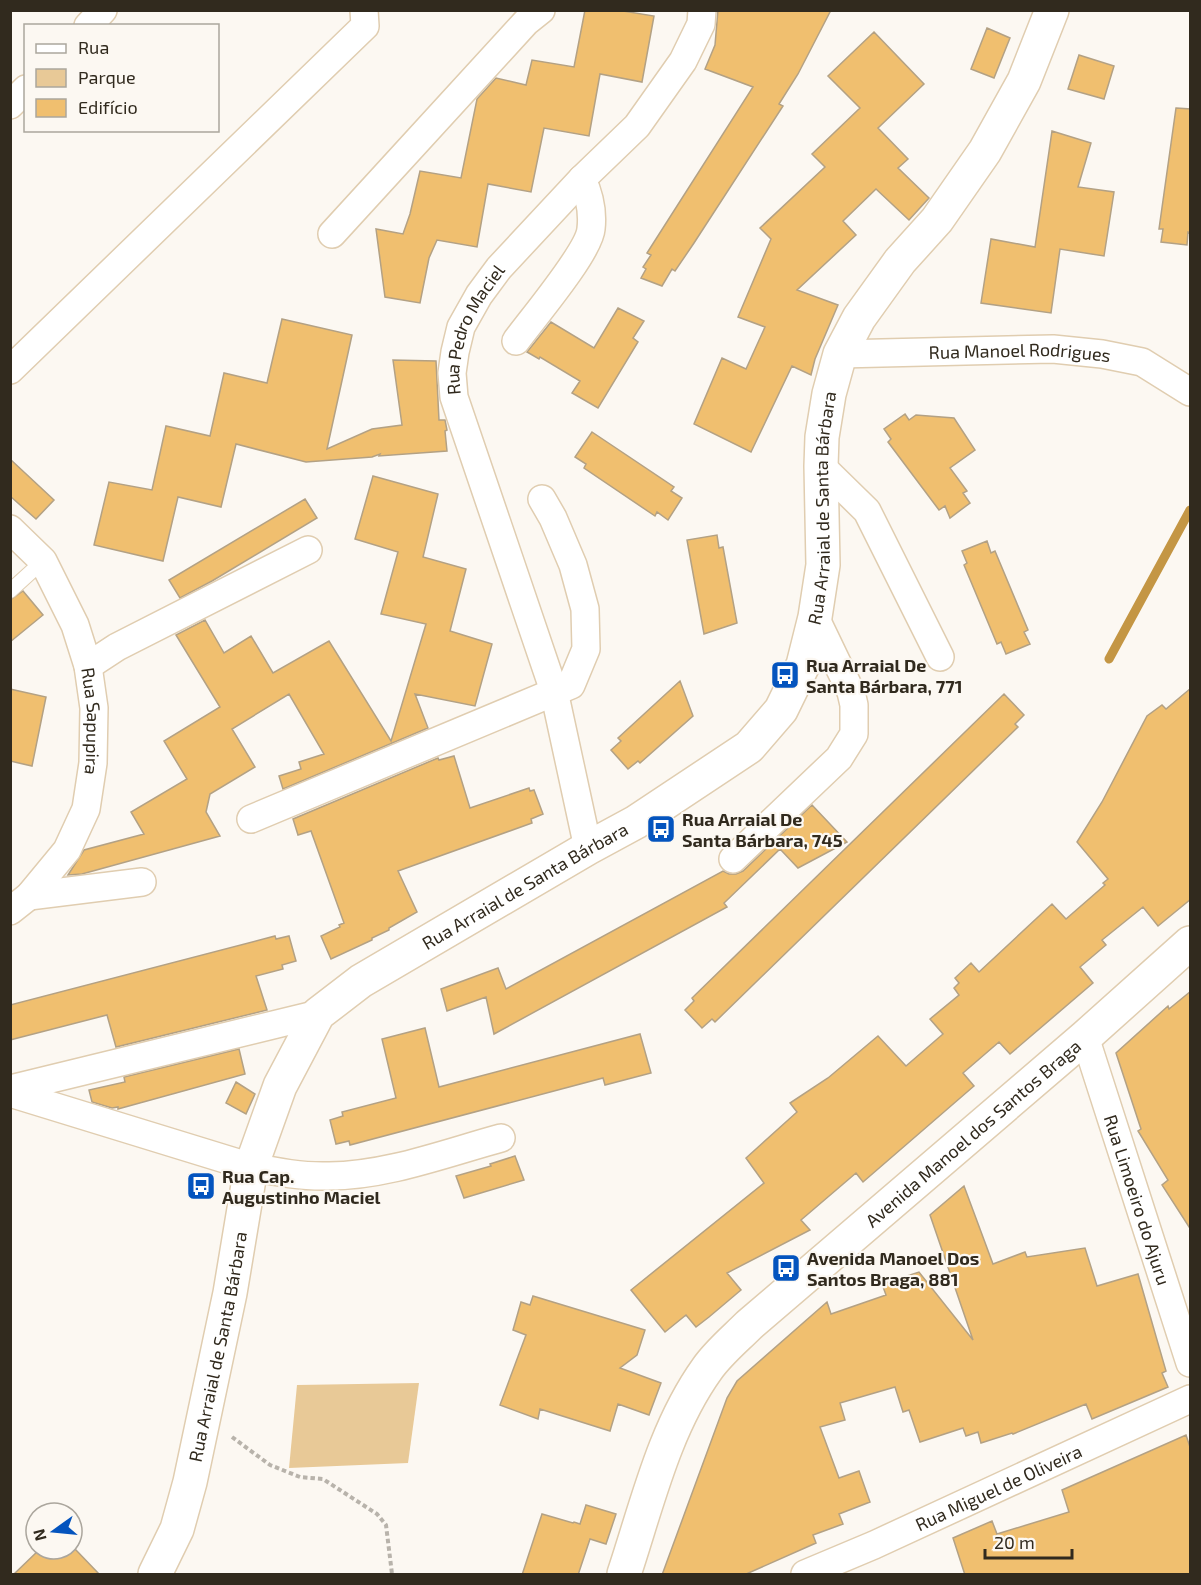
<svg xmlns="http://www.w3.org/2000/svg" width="1201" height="1585" font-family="'Exo 2',sans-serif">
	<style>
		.green { fill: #e8c997 }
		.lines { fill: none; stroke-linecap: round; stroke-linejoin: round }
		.stream { stroke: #c49644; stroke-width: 9 }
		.building { fill: #f0bf6f; stroke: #b3a184; stroke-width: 1.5 }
		.lane-casing { stroke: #e0cdb0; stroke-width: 16 }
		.street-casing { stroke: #e0cdb0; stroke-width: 30 }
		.secondary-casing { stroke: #e0cdb0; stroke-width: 36 }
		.path { stroke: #b8b3ab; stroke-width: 4; stroke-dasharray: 4.5 3; stroke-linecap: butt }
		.lane { stroke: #fff; stroke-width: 14 }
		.street { stroke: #fff; stroke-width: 27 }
		.secondary { stroke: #fff; stroke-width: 33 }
		.labels { text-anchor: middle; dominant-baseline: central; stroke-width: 4.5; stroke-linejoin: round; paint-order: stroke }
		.street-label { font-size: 18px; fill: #312a1e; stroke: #fcf8f2 }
		.poi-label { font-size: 18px; font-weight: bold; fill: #312a1e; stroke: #fcf8f2; text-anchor: start }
	</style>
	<rect width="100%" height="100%" fill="#fcf8f2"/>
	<path class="green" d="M419,1383L408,1463L289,1468L297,1385Z"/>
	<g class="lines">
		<path class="stream" d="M1109,659L1190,510"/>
	</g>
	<path class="building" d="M585,10H617L654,16L642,82L600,74L589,136L544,128L531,192L488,184L477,247L437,240L429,258L420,303L385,297L376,229L403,234L410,214L420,171L461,178L477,99L496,78L526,85L532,60L574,67Z
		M718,10H831L798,74L779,104L783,106L694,243L675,271L672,269L662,286L641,278L646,269L643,267L651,255L647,253L753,87L705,69L715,45Z
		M987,28L1010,38L994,78L971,69Z
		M874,32L924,84L878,128L908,159L898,168L929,198L909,220L876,189L843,221L856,235L797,290L838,305L815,359L811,375L792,366L751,452L694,424L722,358L746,369L765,327L738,317L771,239L760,228L825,167L812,154L860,108L828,76Z
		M1079,55L1114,66L1104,99L1068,89Z
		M1176,108L1191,109V233L1188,232L1187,245L1161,242L1163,229H1159Z
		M1052,131L1091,143L1078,187L1114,192L1104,256L1060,249L1051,313L981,303L991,239L1035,247Z
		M618,308L644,321L633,338L638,342L598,408L572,393L580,381L540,357L539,359L527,352L551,322L594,348Z
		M282,319L352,335L327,449L372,429L402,425L393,360L436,361L439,420H445L447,430L445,431L447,451L379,456L380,454L372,457L306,462L236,444L221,507L178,497L163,561L94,545L109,482L152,490L166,426L210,436L224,373L267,383Z
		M905,414L909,420L916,415L954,418L975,450L950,468L967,491L963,493L970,503L950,518L945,506L939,510L888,442L891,439L884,429Z
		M592,432L674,487L671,491L682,498L668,520L657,512L655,516L584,468L586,464L575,457Z
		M10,459L54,500L36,519L10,496Z
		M373,476L438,494L423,557L466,569L450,631L492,644L475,706L415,694L428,728L283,789L279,776L301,769L299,762L324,754L289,694L232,729L255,767L210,794L206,812L220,836L82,874L68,875L84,850L144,834L131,812L187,779L164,741L220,707L176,635L205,620L224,653L251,636L273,673L329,641L391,741L426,624L381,614L398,552L355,539Z
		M305,499L317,518L212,581L180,598L169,580Z
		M717,535L719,548L723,547L737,623L704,634L687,540Z
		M987,541L991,553L995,551L1028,630L1024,632L1030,644L1006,654L1001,642L997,644L964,565L967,563L962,551Z
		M23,591L43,615L10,642V600Z
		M680,681L693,716L640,763L638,761L628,769L611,750L621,741L618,738Z
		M1191,688V899L1158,926L1143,907L1102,940L1106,945L1080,967L1093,983L1010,1054L999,1042L963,1073L974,1086L863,1182L856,1173L801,1220L810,1230L727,1273L741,1290L709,1317L696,1327L686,1315L665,1332L631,1290L764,1183L746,1158L797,1112L790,1103L828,1078L878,1036L906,1066L943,1034L930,1019L959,995L954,988L959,983L955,978L971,963L979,972L1052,904L1066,919L1105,885L1103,883L1108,879L1077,842L1102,802L1147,716L1162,705L1166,709Z
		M10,689L46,697L32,766L10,761Z
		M1004,694L1024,715L1015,724L1018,727L715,1022L712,1019L702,1028L685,1010L694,1001L692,998Z
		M454,756L470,808L529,788L530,791L534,790L543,814L531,819L532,823L398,871L417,912L389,928V930L372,938V940L331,959L321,936L340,927L339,925L344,923L311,831L298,835L293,819L438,758L439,760Z
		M812,805L847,842L798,868L780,849L724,903L727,907L494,1034L486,997L447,1011L441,989L498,968L506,989L723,871L729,874H736L743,871Z
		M275,936L276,939L289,936L296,961L282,965L283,969L256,976L267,1010L116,1047L107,1015L10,1040V1005Z
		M1191,991V1230L1162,1185L1168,1180L1138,1131L1141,1129L1116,1053L1168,1006L1169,1009Z
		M425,1028L439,1087L640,1034L651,1073L605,1085L603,1078L350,1145L349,1141L336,1144L330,1120L343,1116L342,1112L396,1098L382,1039Z
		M239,1049L245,1074L118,1109V1107L112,1108L92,1102L89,1090L125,1082L124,1077Z
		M236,1082L255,1094L246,1114L226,1103Z
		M515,1156L524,1180L464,1198L456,1176L491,1166L490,1164Z
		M964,1186L993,1264L1025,1252L1027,1257L1085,1248L1097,1286L1138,1274L1166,1371L1162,1373L1168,1387L1092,1419L1086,1404L1013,1434L1012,1433L981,1443L978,1432L966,1436L963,1428L920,1442L909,1410L903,1412L895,1387L840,1403L845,1420L820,1427L839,1478L859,1471L870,1502L839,1514L843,1524L813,1535L816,1543L744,1575H662L727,1398L737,1381L827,1302L831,1314L886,1295L882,1284L919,1272L973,1340L930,1215Z
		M533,1296L645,1330L637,1355L620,1368L661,1383L649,1415L618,1404L610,1431L540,1409L538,1419L500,1405L526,1335L513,1330L521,1302L530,1305Z
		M1186,1435L1191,1450V1575H965L953,1538L992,1521L997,1534L1069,1512L1062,1490Z
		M586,1505L616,1514L606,1544L590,1539L578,1575H522L542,1514L573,1523L574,1522L580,1524Z
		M40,1549H75L100,1575H13Z"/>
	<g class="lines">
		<g class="lane-casing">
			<path id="lane" d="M10,591L43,561"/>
		</g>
		<g class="street-casing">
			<g id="street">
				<path d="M88,26L103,10"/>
				<path d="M10,105L26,89"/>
				<path d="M332,234L526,22L541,10"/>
				<path d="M516,341C532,319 589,252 591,229C593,212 589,194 582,179"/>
				<path id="s1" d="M840,354L1053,349L1102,354L1142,362L1190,392"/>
				<path d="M10,370L365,26L364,10"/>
				<path d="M821,466L867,511L940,657"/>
				<path id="s2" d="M10,529L43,561L75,625L88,666L94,708L93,763L86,809L67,850L29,896L10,911"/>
				<path d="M88,666L117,647L308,550"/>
				<path d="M251,819L571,685L586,649L585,609L573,565L553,518L542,499"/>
				<path id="s3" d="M588,848L554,691L454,397L452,373L455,352L461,327L479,295L499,268L582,179L637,126L683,61L701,24L702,10"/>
				<path d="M733,859L839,758L854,734V705L851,692L815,617"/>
				<path d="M29,896L142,882"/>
				<path id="s4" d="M1085,1037L1190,1363"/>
				<path d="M10,1089L318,1014"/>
				<path d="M10,1093L251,1167C277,1172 303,1177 329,1176C386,1176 446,1153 501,1138"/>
				<path id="s5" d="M805,1574L874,1545L1190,1399"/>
			</g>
		</g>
		<g class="secondary-casing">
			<g id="secondary">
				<path id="s6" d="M155,1574L177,1529L190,1482L230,1293L251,1167L280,1086L318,1014L361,981L588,848L636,822L749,747L781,710L803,665L815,617L823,565L821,466L822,437L829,394L840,354L859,318L900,261L937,220L985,151L1024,81L1052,10"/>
				<path id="s7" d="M624,1574C647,1505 664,1429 707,1369C718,1353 735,1339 749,1325L1085,1037L1190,943"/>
			</g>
		</g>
		<path class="path" d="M232,1437L270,1465L300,1477L323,1479L377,1514L386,1525L392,1574"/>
		<use href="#lane" class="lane"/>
		<use href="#street" class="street"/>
		<use href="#secondary" class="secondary"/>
	</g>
	<defs>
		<g id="bus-square" transform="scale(1.5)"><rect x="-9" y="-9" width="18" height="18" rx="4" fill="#0454be" stroke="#fcf8f2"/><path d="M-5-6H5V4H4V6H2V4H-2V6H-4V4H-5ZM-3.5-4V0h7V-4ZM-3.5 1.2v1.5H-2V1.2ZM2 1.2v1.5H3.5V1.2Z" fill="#fff"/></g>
	</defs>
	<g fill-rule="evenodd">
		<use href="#bus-square" x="785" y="675"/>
		<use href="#bus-square" x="661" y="829"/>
		<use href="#bus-square" x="201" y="1186"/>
		<use href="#bus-square" x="786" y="1268"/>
	</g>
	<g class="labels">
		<g class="street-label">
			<text stroke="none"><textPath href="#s3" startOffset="544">Rua Pedro Maciel</textPath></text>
			<text stroke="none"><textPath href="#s1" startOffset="180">Rua Manoel Rodrigues</textPath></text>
			<text stroke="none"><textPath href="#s6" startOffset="1353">Rua Arraial de Santa Bárbara</textPath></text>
			<text stroke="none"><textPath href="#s2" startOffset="216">Rua Sapupira</textPath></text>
			<text stroke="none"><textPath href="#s6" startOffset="831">Rua Arraial de Santa Bárbara</textPath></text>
			<text stroke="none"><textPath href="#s7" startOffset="578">Avenida Manoel dos Santos Braga</textPath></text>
			<text stroke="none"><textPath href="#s4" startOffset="171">Rua Limoeiro do Ajuru</textPath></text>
			<text stroke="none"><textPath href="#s6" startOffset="237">Rua Arraial de Santa Bárbara</textPath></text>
			<text stroke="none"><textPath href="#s5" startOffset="212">Rua Miguel de Oliveira</textPath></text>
		</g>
		<g class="poi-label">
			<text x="806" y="665">Rua Arraial De<tspan x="806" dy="21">Santa Bárbara, 771</tspan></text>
			<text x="682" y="819">Rua Arraial De<tspan x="682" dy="21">Santa Bárbara, 745</tspan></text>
			<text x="222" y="1176">Rua Cap.<tspan x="222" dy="21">Augustinho Maciel</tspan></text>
			<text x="807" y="1258">Avenida Manoel Dos<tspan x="807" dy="21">Santos Braga, 881</tspan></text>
		</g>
	</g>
	<rect width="1201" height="1585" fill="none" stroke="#312a1e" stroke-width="24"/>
	<rect x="24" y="24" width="195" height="108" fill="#fcf8f2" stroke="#aba69d" stroke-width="1.5"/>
	<rect x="36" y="44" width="30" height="9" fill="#ffffff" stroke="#aba69d" stroke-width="1.5"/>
	<text x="78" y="54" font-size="18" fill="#312a1e">Rua</text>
	<rect x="36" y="69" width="30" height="18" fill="#e8c997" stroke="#aba69d" stroke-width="1.5"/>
	<text x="78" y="84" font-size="18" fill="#312a1e">Parque</text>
	<rect x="36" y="99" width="30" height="18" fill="#f0bf6f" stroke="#aba69d" stroke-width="1.5"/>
	<text x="78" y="114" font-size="18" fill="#312a1e">Edifício</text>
	<g transform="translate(54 1531) rotate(255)"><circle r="28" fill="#fcf8f2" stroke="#aba69d" stroke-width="1.5"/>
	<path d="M0-4.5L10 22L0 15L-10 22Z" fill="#0454be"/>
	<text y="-9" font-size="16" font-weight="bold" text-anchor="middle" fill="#312a1e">N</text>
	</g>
	<path d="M985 1549v9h87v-9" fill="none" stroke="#312a1e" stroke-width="3"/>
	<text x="994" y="1549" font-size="18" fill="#312a1e" stroke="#fcf8f2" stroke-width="4.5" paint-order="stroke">20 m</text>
</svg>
